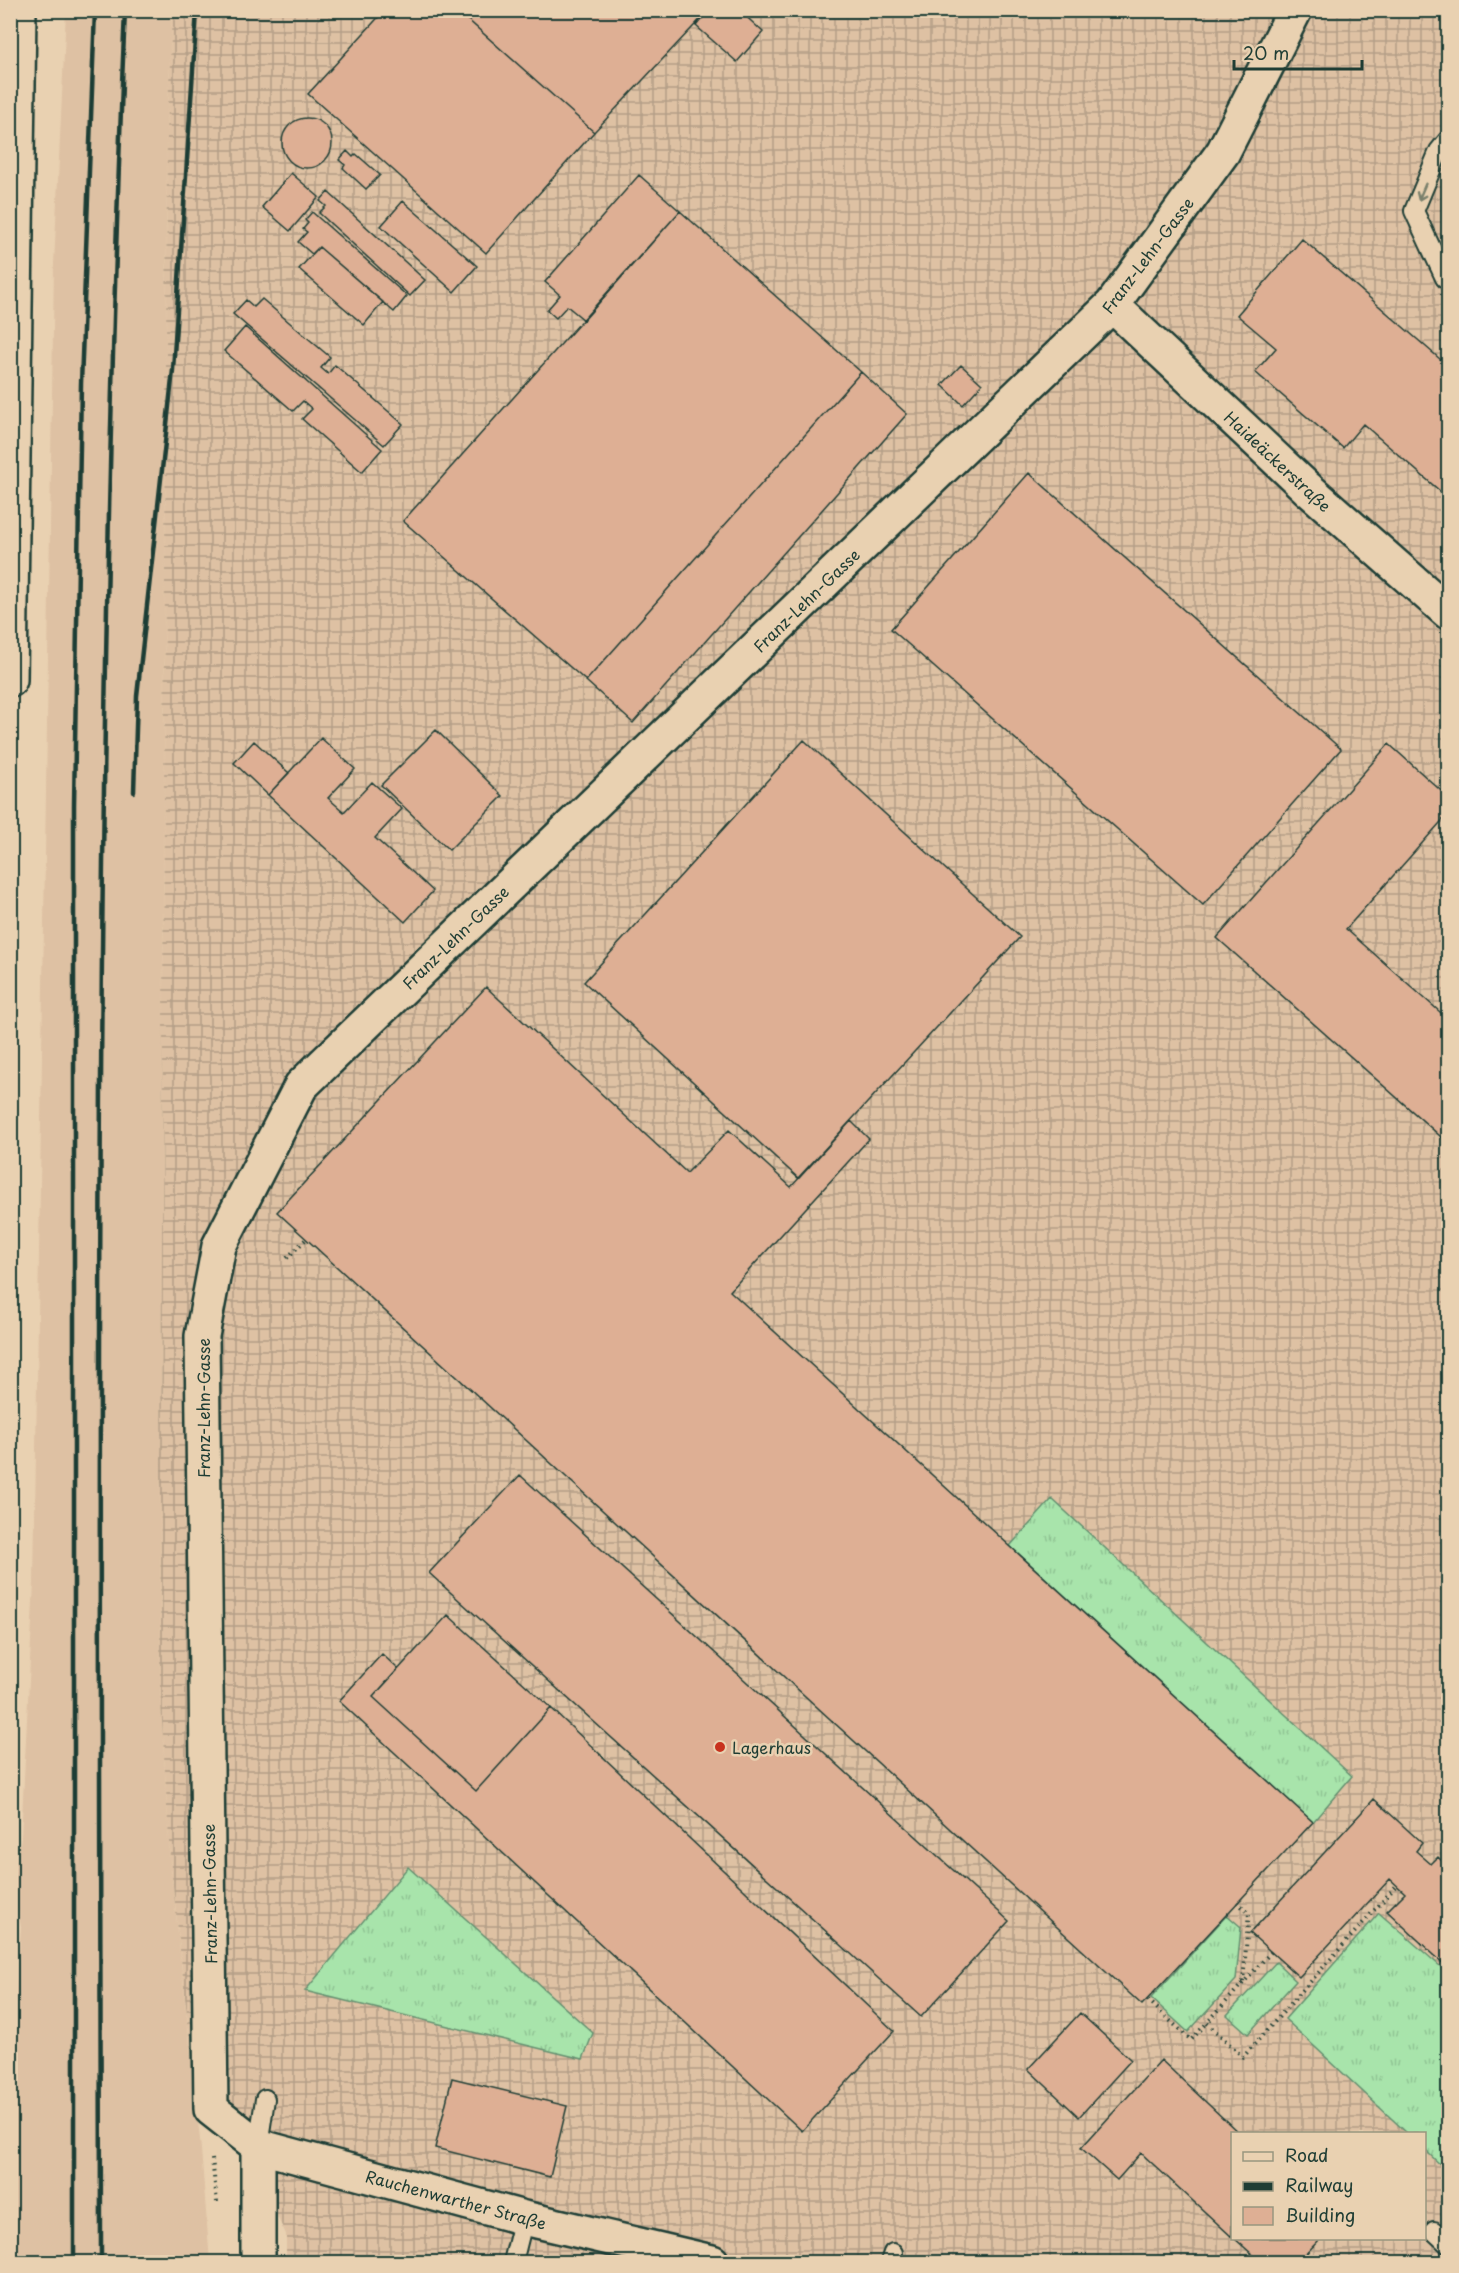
<svg xmlns="http://www.w3.org/2000/svg" width="1459" height="2273" font-family="'Playpen Sans',sans-serif">
	<style>
		.built { fill: #dec1a3 }
		.industrial { fill: url(#industrial-grid); fill-rule: evenodd }
		.grass { fill: url(#grass-tufts); stroke: #649070; stroke-width: 1.5 }
		.building { fill: #deaf94; stroke: #1f3d34; stroke-width: 1.5 }
		.lines { fill: none; stroke-linecap: round; stroke-linejoin: round }
		.service-casing { stroke: #1f3d34; stroke-width: 22 }
		.minor-casing { stroke: #1f3d34; stroke-width: 38 }
		.path { stroke: #1f3d34; stroke-width: 4; stroke-dasharray: 1.5 4.5; stroke-linecap: butt }
		.service { stroke: #e9d1b1; stroke-width: 18 }
		.minor { stroke: #e9d1b1; stroke-width: 33 }
		.rail { stroke: #1f3d34; stroke-width: 4.5 }
		.oneway { stroke: #7a806c }
		.poi-dot { fill: #c8321e; stroke: #e9d1b1; stroke-width: 2 }
		.labels { text-anchor: middle; dominant-baseline: central; stroke-width: 5; stroke-linejoin: round; paint-order: stroke }
		.street-label { font-size: 16px; fill: #1f3d34; stroke: #e9d1b1 }
		.poi-label { font-size: 16px; fill: #1f3d34; stroke: #e9d1b1; text-anchor: start }
	</style>
	<defs>
		<pattern id="industrial-grid" width="8" height="8" patternUnits="userSpaceOnUse" patternTransform="scale(1.5)"><rect width="8" height="8" fill="#dec1a3"/><path d="M0 4h8M4 0v8" fill="none" stroke="#b39e86"/></pattern>
		<pattern id="grass-tufts" width="24" height="20" patternUnits="userSpaceOnUse" patternTransform="scale(1.5)"><rect width="24" height="20" fill="#a8e4ab"/><path d="M3 7l-1-3M5 7V3M7 7l1-3M15 17l-1-3M17 17v-4M19 17l1-3" fill="none" stroke="#90c494"/></pattern>
	</defs>
	<rect width="100%" height="100%" fill="#e9d1b1"/>
	<filter id="ink" filterUnits="userSpaceOnUse"><feTurbulence type="fractalNoise" baseFrequency=".0167" numOctaves="2"/><feDisplacementMap in="SourceGraphic" scale="12" xChannelSelector="R" yChannelSelector="G"/><feConvolveMatrix kernelMatrix="1 2 1 2 8 2 1 2 1" color-interpolation-filters="sRGB"/></filter>
	<g filter="url(#ink)">
		<path class="built" d="M66,11H172L167,132L160,1686L170,1858L201,2149L210,2262H11L10,2066L21,1927L12,1883L21,1838L34,1582L54,264Z"/>
		<path class="industrial" d="M172,11H1448V2262H286V2234L191,2051L170,1858L160,1686L167,132ZM1232,2134H1424V2238H1232Z"/>
		<path class="grass" d="M1052,1499L1352,1776L1313,1822L1010,1546Z
			M408,1867L593,2033L583,2059L305,1991Z
			M1379,1913L1448,1973V2172L1425,2150L1424,2134L1407,2133L1285,2019Z
			M1227,1915L1241,1927L1236,1980L1188,2032L1151,1998Z
			M1276,1962L1296,1981L1248,2034L1227,2015Z"/>
		<path class="building" d="M385,10H418L426,18L433,10H457L594,132L486,253L308,94Z
			M457,10H709L594,132Z
			M709,10H739L763,32L737,62L696,26Z
			M282 143a25 25 0 1 1 50 0a25 25 0 1 1-50 0Z
			M347,151L353,157L356,154L380,175L366,189L343,168L345,165L339,160Z
			M291,173L319,197L290,231L262,207Z
			M639,175L680,211L584,320L567,306L556,318L547,310L560,295L545,282Z
			M328,192L425,280L410,296L319,213L326,206L320,201Z
			M403,201L477,266L454,292L381,226Z
			M680,211L861,372L586,681L403,521Z
			M312,212L407,296L394,312L319,247L312,254L298,242L307,232L303,229L308,223L305,220Z
			M1302,239L1448,366V498L1363,424L1343,448L1255,372L1276,348L1237,315Z
			M319,247L383,302L364,325L299,269Z
			M262,299L330,357L321,368L328,374L335,365L403,424L384,445L233,314L246,300L254,307Z
			M245,327L382,449L362,472L302,419L312,409L303,401L293,411L224,351Z
			M961,365L982,384L963,405L942,385Z
			M861,372L907,414L633,723L586,681Z
			M1029,473L1341,749L1203,905L891,629Z
			M436,730L503,796L449,850L381,785Z
			M321,738L355,769L328,798L344,812L372,782L402,809L375,838L433,891L405,922L268,795Z
			M804,740L1020,937L798,1178L584,982Z
			M254,741L289,773L268,795L234,763Z
			M1389,744L1448,797V814L1346,929L1448,1019V1143L1217,938Z
			M486,987L687,1173L729,1130L791,1187L851,1121L869,1139L730,1291L1313,1822L1142,2005L277,1212Z
			M520,1475L1009,1921L921,2017L429,1573Z
			M448,1615L551,1708L476,1791L373,1697Z
			M382,1654L398,1669L373,1697L476,1791L551,1708L894,2031L802,2131L339,1701Z
			M1374,1799L1422,1843L1416,1851L1431,1864L1438,1857L1448,1867V1968L1387,1911L1405,1893L1390,1879L1299,1977L1250,1933Z
			M1080,2013L1131,2060L1079,2117L1028,2069Z
			M1161,2060L1240,2134H1232V2237L1141,2153L1117,2180L1081,2148Z
			M452,2078L567,2106L550,2177L435,2148Z
			M1234,2238H1321L1298,2262H1261Z"/>
		<g class="lines">
			<g class="service-casing">
				<path id="service" d="M1448,140L1439,151L1414,211L1445,278L1448,281
					M258,2146L265,2099
					M1434,2231L1448,2244
					M513,2262L524,2218
					M890,2262L893,2253"/>
			</g>
			<g class="minor-casing">
				<path id="minor" d="M1112,305L1307,488L1448,612
					M10,680L19,10
					M258,2262V2146
					M712,2262L524,2218L258,2146L211,2109L202,1336L219,1246L301,1086L1112,305L1223,152L1295,10"/>
			</g>
			<path class="path" d="M287,1258L306,1239
				M1237,1902L1249,1913L1243,1982
				M1271,1952L1207,2023L1243,2057L1397,1885
				M1148,2000L1191,2040L1207,2023
				M212,2159L217,2202"/>
			<use href="#service" class="service"/>
			<use href="#minor" class="minor"/>
			<path class="rail" d="M134,792L137,696L173,370L197,10
				M74,2262V805L81,384L95,10
				M101,2262C100,1512 93,761 125,10"/>
		</g>
		<defs><path id="oneway-shaft" d="M-6 0H5M1.5-3L5.5 0L1.5 3" fill="none" stroke-width="1.6" stroke-linecap="round" stroke-linejoin="round" transform="scale(1.5)"/></defs>
		<use class="oneway" href="#oneway-shaft" transform="translate(1422 192) rotate(113)"/>
	</g>
	<circle class="poi-dot" cx="720" cy="1747" r="6"/>
	<g class="labels">
		<g class="street-label">
			<text transform="translate(1147 255) rotate(-53)">Franz-Lehn-Gasse</text>
			<text transform="translate(1278 461) rotate(43)">Haideäckerstraße</text>
			<text transform="translate(806 600) rotate(-44)">Franz-Lehn-Gasse</text>
			<text transform="translate(455 937) rotate(-44)">Franz-Lehn-Gasse</text>
			<text transform="translate(203 1408) rotate(-90)">Franz-Lehn-Gasse</text>
			<text transform="translate(209 1894) rotate(-91)">Franz-Lehn-Gasse</text>
			<text transform="translate(456 2199) rotate(15)">Rauchenwarther Straße</text>
		</g>
		<g class="poi-label">
			<text x="732" y="1747">Lagerhaus</text>
		</g>
	</g>
	<rect width="1459" height="2273" fill="none" stroke="#e9d1b1" stroke-width="36"/>
	<rect x="18" y="18" width="1423" height="2237" fill="none" stroke="#1f3d34" stroke-width="2" filter="url(#ink)"/>
	<rect x="1231" y="2132" width="195" height="108" fill="#e9d1b1" stroke="#98967f" stroke-width="1.5"/>
	<rect x="1243" y="2152" width="30" height="9" fill="#e9d1b1" stroke="#98967f" stroke-width="1.5"/>
	<text x="1285" y="2162" font-size="18" fill="#1f3d34">Road</text>
	<rect x="1243" y="2182" width="30" height="9" fill="#1f3d34" stroke="#98967f" stroke-width="1.5"/>
	<text x="1285" y="2192" font-size="18" fill="#1f3d34">Railway</text>
	<rect x="1243" y="2207" width="30" height="18" fill="#deaf94" stroke="#98967f" stroke-width="1.5"/>
	<text x="1285" y="2222" font-size="18" fill="#1f3d34">Building</text>
	<path d="M1234 60v9h128v-9" fill="none" stroke="#1f3d34" stroke-width="3"/>
	<text x="1243" y="60" font-size="18" fill="#1f3d34" stroke="#e9d1b1" stroke-width="4.5" paint-order="stroke">20 m</text>
</svg>
